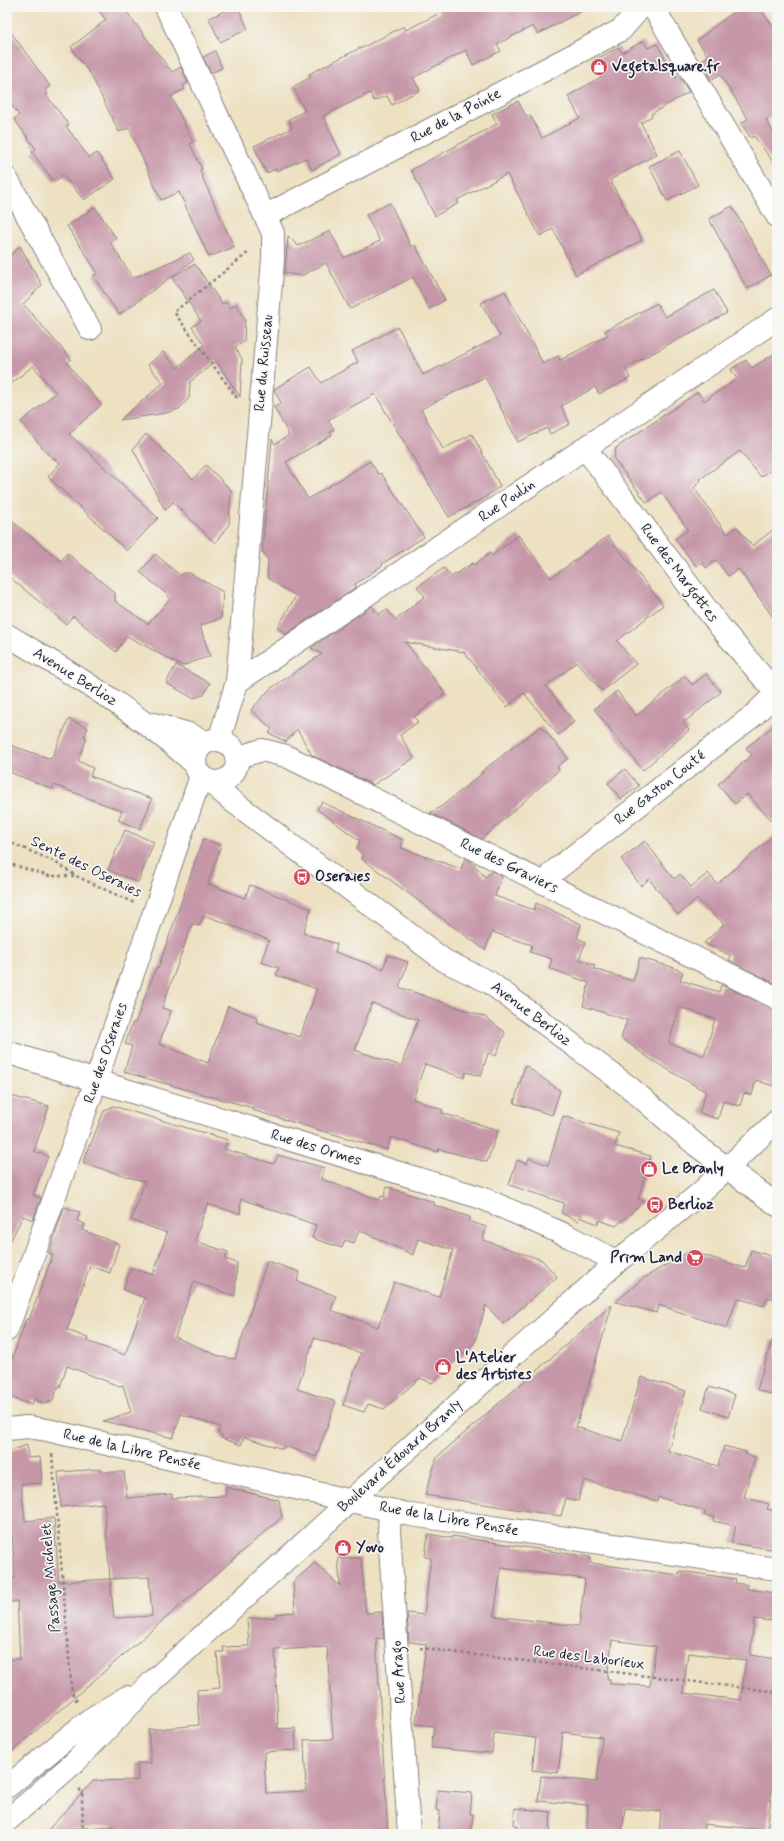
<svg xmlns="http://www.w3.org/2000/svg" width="784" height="1841" font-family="Mynerve,sans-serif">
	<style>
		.building { fill: #c697a8; fill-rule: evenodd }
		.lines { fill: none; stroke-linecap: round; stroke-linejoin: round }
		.minor-casing { stroke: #88827e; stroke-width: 24 }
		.tertiary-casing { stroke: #88827e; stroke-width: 24 }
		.secondary-casing { stroke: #88827e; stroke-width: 24 }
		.path { stroke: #88827e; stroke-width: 2.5; stroke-dasharray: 3 3; stroke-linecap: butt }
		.minor { stroke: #fff; stroke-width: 22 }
		.tertiary { stroke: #fff; stroke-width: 22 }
		.secondary { stroke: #fff; stroke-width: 22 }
		.labels { text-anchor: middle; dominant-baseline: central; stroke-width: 3.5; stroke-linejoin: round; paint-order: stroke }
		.poi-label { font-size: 15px; font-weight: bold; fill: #22223b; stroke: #f6f6f2; text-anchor: start }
		.street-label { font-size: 15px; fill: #22223b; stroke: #f6f6f2 }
	</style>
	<rect width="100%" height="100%" fill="#f6f6f2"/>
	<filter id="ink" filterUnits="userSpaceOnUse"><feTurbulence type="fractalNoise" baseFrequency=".025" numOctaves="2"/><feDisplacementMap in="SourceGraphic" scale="8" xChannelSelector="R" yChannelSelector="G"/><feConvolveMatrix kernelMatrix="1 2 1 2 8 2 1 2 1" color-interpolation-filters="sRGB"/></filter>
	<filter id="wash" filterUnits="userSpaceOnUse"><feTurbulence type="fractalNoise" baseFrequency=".012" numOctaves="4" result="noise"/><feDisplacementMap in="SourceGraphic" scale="16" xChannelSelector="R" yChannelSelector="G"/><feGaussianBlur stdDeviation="0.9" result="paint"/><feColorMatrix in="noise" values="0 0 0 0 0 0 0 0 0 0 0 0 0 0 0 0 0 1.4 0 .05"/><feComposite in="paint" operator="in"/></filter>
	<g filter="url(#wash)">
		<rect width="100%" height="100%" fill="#ede1c2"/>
		<g id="blocks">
			<path class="building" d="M96,7H123L172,72L181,67L188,83L183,85L185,89L171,96L193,142L190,144L202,169L200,170L204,181L234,247L209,257L179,192L161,200L129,128L119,132L91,75L71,47L106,20Z
				M234,7H238L248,29L220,42L209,18Z
				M437,7H589L538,34L533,26L497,44L501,51L473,65L466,50L413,78L420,90L392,105L387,96L374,101L370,93L323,116L341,154L312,170L306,158L277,171L276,169L266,173L254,146L292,128L289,119L305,111L293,87L311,77L309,74L360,48V49L404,26L406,30L440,13Z
				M740,7H758L777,31V112L766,120L777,138V167L754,136L751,138L741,123L748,119L720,74L711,80L700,62L708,56L697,40Z
				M7,27L50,86L45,90L48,94L46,95L69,125L66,126L89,158L97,153L115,179L84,200L63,175L54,182L32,152L36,149L14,119L19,115L7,99Z
				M643,41L648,48L657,44L676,78L679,76L689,92L651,114L652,116L641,123L657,154L610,180L642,240L576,275L553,229L540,236L507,174L457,200L459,203L435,216L411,170L497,124L492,114L518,101L526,116L530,115L542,138L580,118L568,96L601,77L593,61L619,47L622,53Z
				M215,51L222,68L211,73L203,57Z
				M680,151L698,185L667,201L649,166Z
				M390,203L411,247L415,245L445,300L429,309L413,277L350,309L326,263L301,276L285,273L288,236L298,246L330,231L344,258L380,241L366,215Z
				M732,206L771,275L747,289L709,219Z
				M95,207L116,238L110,242L133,278L190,253L194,260L119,315L93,276L98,273L67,226Z
				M20,246L42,285L23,304L71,359L67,363L101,405L69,434L158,518L127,551L48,477L60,463L47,453L21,422L56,393L33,366L7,387V259Z
				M195,264L222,304L226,302L230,308L236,304L245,319L244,342L235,347L242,359L240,397L216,361L190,382L189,398L179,409L166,413L120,420L163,383L148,365L163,352L177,368L204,345L192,327L201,321L172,277Z
				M714,290L727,313L625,368L630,378L599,394L595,387L561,406L570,424L550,434L547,428L518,442L485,377L421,409L443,449L472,434L500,486L486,497L449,517L375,394L328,420L334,430L330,432L332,435L286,462L308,499L370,461L379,475L381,473L424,537L382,564L383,565L355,584L356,587L286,634L277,628L296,596L267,578L268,560L262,551L272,439L275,444L289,435L274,407L281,403L274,389L311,367L321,383L358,362L352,351L398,327L423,375L500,336L481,303L505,291L543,364L558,356L560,360L608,335L605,331L657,303L665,317Z
				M777,352V466L761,477L740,451L700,479L701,480L694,488L727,534L737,527L752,546L777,527V623L739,569L728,576L716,560L706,568L702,562L696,566L675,539L688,530L661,492L647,503L614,459L616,448L698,392L704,401L737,379L731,369L746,360L752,368Z
				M146,434L193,479L206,465L231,490L229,524L215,543L173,502L165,510L133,449Z
				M7,517L61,561L67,553L115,593V601L148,624L170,599L168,598L169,596L140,572L155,554L181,576L183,573H190L223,592L221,618L200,626L210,656L182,666L127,636L116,652L73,616L66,624L7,575Z
				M518,535L551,578L608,536L663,605L617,641L636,664L602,691L577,662L546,686L574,722L558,735L524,693L507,707L464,652L405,642L445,693L414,717L418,722L400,735L414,758L373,785L312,755L297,729L286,742L269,733L272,729L251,710L270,689L322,654L311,648L372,606L378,615L386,609L396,620L425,596L417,587L444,568L451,577L473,563L474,565L490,553L492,556Z
				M176,665L210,683L204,695L193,698L166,683Z
				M706,674L721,692L683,723L689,730L643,770L594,709L617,691L636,716L685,676L692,685Z
				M69,719L88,728L84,737L87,738L78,761L93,768L90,776L152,799L140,829L118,820L122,811L54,785L52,789L7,771V744L51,759Z
				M777,723V826L747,794L735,804L718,784L752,755L746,748Z
				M541,726L568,758L557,767L559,770L482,839L430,813L442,806L483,773L481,772Z
				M625,769L639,786L621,799L608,783Z
				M322,802L403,840L401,848L461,869L465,858L471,861L485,877L492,871L502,876L495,896L534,910L536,903L581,924L577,938L586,942L579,959L595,965L594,969L633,981L640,958L672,967L683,972L680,980L719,992L721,985L777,1010V1072L773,1086L756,1080L752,1095L744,1093L740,1106L723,1101L718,1119L699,1113L706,1092L650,1059L621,1038L627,1020L583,1006L589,983L549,968L552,959L530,952L532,945L492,932L485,950L362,859L364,855L357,849L360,841L317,809ZM679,1007L715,1019L704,1056L669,1043Z
				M125,830L154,842L138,882L108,870Z
				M777,833V984L729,960L730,955L704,943L724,924L697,899L678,915L649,879L641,886L621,859L645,841L674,879L680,874L691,887L708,873L717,884Z
				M203,839L221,845L208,884L245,898L250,885L311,909L303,933L337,944L335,952L383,969L388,955L408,962L399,987L485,1017L505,1032L496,1056L488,1053L481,1076L466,1072L464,1078L425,1064L413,1099L443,1110L442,1113L498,1130L487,1162L439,1149L438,1152L391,1137L387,1150L252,1110L253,1108L124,1072L132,1046L125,1044L133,1022L135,1023L156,968L158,969ZM204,915L269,940L261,962L279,968L276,975L317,989L300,1037L256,1022L257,1017L228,1006L208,1063L159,1044L171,1011L162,1008L192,924L199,926ZM372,1003L418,1020L401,1066L355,1050Z
				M525,1065L560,1091L552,1115L514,1103Z
				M7,1095L49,1106L34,1151L48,1156L33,1195L41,1198L33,1220L23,1216L7,1247Z
				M113,1106L228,1140L224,1149L274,1164L278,1155L325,1168L321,1179L379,1200L381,1196L384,1197L387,1187L434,1202V1205L470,1217L469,1221L486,1227L483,1240L542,1260L557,1277L503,1324L486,1305L475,1342L468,1349L432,1383L420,1378L384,1409L368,1404L364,1412L343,1405L361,1353L314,1338L297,1389L336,1402L316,1457L284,1446L283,1449L244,1437L241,1445L221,1438L222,1435L218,1433L220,1427L181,1414L173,1438L103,1421L131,1412L123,1385L119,1386L67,1366L60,1387H58L52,1402L47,1401L46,1404L34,1399L32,1405L7,1396V1374L26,1319L29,1320L53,1255L49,1254L64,1207L80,1212L77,1221L85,1224L82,1230L119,1244L110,1273L90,1266L67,1330L88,1338L87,1341L125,1355L145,1298L123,1290L131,1268L153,1275L167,1233L131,1220L145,1182L83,1163L89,1145L90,1146L104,1111ZM241,1199L316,1225L312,1238L342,1248L345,1240L354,1243L359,1230L413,1255L418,1239L453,1250L439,1297L394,1282L378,1327L331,1310L336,1296L297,1281L300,1272L267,1261L235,1359L221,1357L175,1337L194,1282L235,1296L237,1263L225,1259L228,1252L195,1241L207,1204L240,1214Z
				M563,1116L619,1133L615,1146L651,1156L638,1199L644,1201L616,1226L599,1220L598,1224L579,1217L578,1221L561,1213L564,1203L509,1185L517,1160L527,1164L529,1158L548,1165Z
				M751,1250L777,1258V1300L767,1297L764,1306L737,1298L727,1328L659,1305L657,1313L616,1302L642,1279L690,1251L745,1268Z
				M612,1305L576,1427L622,1441L641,1377L686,1391L668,1451L718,1466L724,1446L746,1452L745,1454L755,1457L744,1497L769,1504L767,1509L777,1512V1550L731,1543L736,1526L713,1521L714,1517L704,1515L705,1511L658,1497L657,1501L584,1480L578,1501L566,1498L561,1516L425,1495L437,1457Z
				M772,1340H777V1396L757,1390Z
				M709,1387L735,1395L728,1417L702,1408Z
				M27,1445L28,1458L40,1457L42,1483L21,1484L25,1521L54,1518L59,1582L110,1579L104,1503L61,1507L58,1472L102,1469V1472H124L127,1498L172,1494V1498L226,1496L225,1487L279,1500L282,1517L7,1756V1660L20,1659L17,1601L11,1602L9,1579L15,1578L12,1533H7V1452ZM149,1577L152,1616L114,1618L110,1579Z
				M428,1534L452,1538V1536L590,1557V1563L679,1575L680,1571L736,1579L735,1583L748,1585L747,1589L776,1593L772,1621L754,1619L750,1655L777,1659V1789L772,1788L767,1830L704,1824L703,1834L659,1833L661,1812L625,1808L622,1834H586L588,1805L538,1801L541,1776L597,1782L602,1737L563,1732L558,1773L532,1770L536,1738L494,1733L492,1753L431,1748L434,1726L416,1724L426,1644L409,1642L407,1613L424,1615L431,1558L425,1557ZM501,1568L585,1579L579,1626L494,1616ZM612,1640L656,1646L650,1686L610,1684V1679H607ZM688,1653L746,1660L741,1700L683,1693Z
				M338,1558H361L366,1613L382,1612L384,1639L376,1638L388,1834H113V1826L48,1830L93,1781L138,1780L137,1763H151L148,1730L199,1725L197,1690L220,1688L217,1652H224L223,1647L249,1646L247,1619L276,1617V1614L295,1612L293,1582L315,1563L340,1586ZM327,1647L333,1739L304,1740L306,1791L266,1793L264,1752L296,1750L295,1728L278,1729L275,1650Z
				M438,1790L472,1793L470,1814H473L471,1834H438L440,1811L436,1810Z
				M515,1808L551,1812L550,1834L517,1832L518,1826L514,1825Z"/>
		</g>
	</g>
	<g filter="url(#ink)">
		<use href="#blocks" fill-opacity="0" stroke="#88827e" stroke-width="1"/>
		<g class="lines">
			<g class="minor-casing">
				<path id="minor" d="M166,7L273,233V259L237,682L219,740
					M653,7L777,216
					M7,179L90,329
					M265,216L621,30L641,7
					M585,448L721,628L777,694
					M237,682L777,319
					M236,758L262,750L286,756L777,998
					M547,884L552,873L755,714L776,693
					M7,1052L96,1081L482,1198L570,1237L617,1262
					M7,1330L96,1081L201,776
					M7,1429L28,1427L47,1430L411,1515L777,1569
					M390,1510L389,1531L409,1834"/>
			</g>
			<g class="tertiary-casing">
				<path id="tertiary" d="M7,1787L89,1720L127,1697
					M7,1821L76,1761L152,1682L351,1500L617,1262L699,1194L727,1168"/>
			</g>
			<g class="secondary-casing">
				<path id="secondary" d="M7,635C72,674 138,712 195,764
					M154,724L189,734L206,742
					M195 761a21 21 0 1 1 42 0a21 21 0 1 1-42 0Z
					M209,781L231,800L445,961L489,982L629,1087L696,1145L777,1205
					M727,1168L777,1121"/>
			</g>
			<path class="path" d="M237,398L174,312L250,251
				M7,841L55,862L76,876L134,903
				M7,863L49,876H75
				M52,1454L72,1693L77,1701
				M420,1648L777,1692
				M79,1789L82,1792L83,1834"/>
			<use href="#minor" class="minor"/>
			<use href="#tertiary" class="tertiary"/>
			<use href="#secondary" class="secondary"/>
		</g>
	</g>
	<defs>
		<g id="shop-disc" transform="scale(0.9)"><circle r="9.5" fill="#d1495b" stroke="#f6f6f2"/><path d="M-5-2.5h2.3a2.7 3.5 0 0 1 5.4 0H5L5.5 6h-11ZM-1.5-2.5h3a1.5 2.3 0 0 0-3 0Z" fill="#fff"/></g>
		<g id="bus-disc" transform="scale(0.9)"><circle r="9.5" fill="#d1495b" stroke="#f6f6f2"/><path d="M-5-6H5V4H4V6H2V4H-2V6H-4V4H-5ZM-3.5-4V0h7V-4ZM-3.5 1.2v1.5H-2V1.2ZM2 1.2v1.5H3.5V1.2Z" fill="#fff"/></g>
		<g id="supermarket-disc" transform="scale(0.9)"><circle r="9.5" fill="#d1495b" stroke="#f6f6f2"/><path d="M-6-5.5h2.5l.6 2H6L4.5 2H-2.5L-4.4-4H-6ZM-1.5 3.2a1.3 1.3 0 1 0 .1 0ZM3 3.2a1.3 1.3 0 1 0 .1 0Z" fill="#fff"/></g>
	</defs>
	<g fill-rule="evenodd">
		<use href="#shop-disc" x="599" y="67"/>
		<use href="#bus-disc" x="302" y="877"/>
		<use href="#shop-disc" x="649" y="1169"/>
		<use href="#bus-disc" x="655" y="1205"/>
		<use href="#supermarket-disc" x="695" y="1258"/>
		<use href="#shop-disc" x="443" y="1367"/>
		<use href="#shop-disc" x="343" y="1548"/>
	</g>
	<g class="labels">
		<g class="poi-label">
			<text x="612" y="67">Vegetalsquare.fr</text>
			<text x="315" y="877">Oseraies</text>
			<text x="662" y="1169">Le Branly</text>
			<text x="668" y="1205">Berlioz</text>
			<text x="682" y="1258" text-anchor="end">Prim Land</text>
			<text x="456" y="1358">L'Atelier<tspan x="456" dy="17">des Artistes</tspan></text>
			<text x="356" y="1548">Yovo</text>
		</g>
		<g class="street-label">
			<text transform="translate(456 116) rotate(-28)">Rue de la Pointe</text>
			<text transform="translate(264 363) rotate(-85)">Rue du Ruisseau</text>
			<text transform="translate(507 501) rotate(-34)">Rue Poulin</text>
			<text transform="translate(679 573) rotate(53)">Rue des Margottes</text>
			<text transform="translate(75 677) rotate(32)">Avenue Berlioz</text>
			<text transform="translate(660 788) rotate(-38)">Rue Gaston Couté</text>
			<text transform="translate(509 866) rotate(26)">Rue des Graviers</text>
			<text transform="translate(86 867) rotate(26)">Sente des Oseraies</text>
			<text transform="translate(531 1014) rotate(37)">Avenue Berlioz</text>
			<text transform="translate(106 1053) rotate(-71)">Rue des Oseraies</text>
			<text transform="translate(316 1148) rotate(17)">Rue des Ormes</text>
			<text transform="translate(132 1450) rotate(13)">Rue de la Libre Pensée</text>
			<text transform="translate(400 1456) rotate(-42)">Boulevard Édouard Branly</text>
			<text transform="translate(449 1519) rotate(10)">Rue de la Libre Pensée</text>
			<text transform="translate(51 1578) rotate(-95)">Passage Michelet</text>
			<text transform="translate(589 1658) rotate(7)">Rue des Laborieux</text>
			<text transform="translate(399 1672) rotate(-94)">Rue Arago</text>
		</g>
	</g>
	<rect width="784" height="1841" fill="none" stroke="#f6f6f2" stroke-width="24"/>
</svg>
